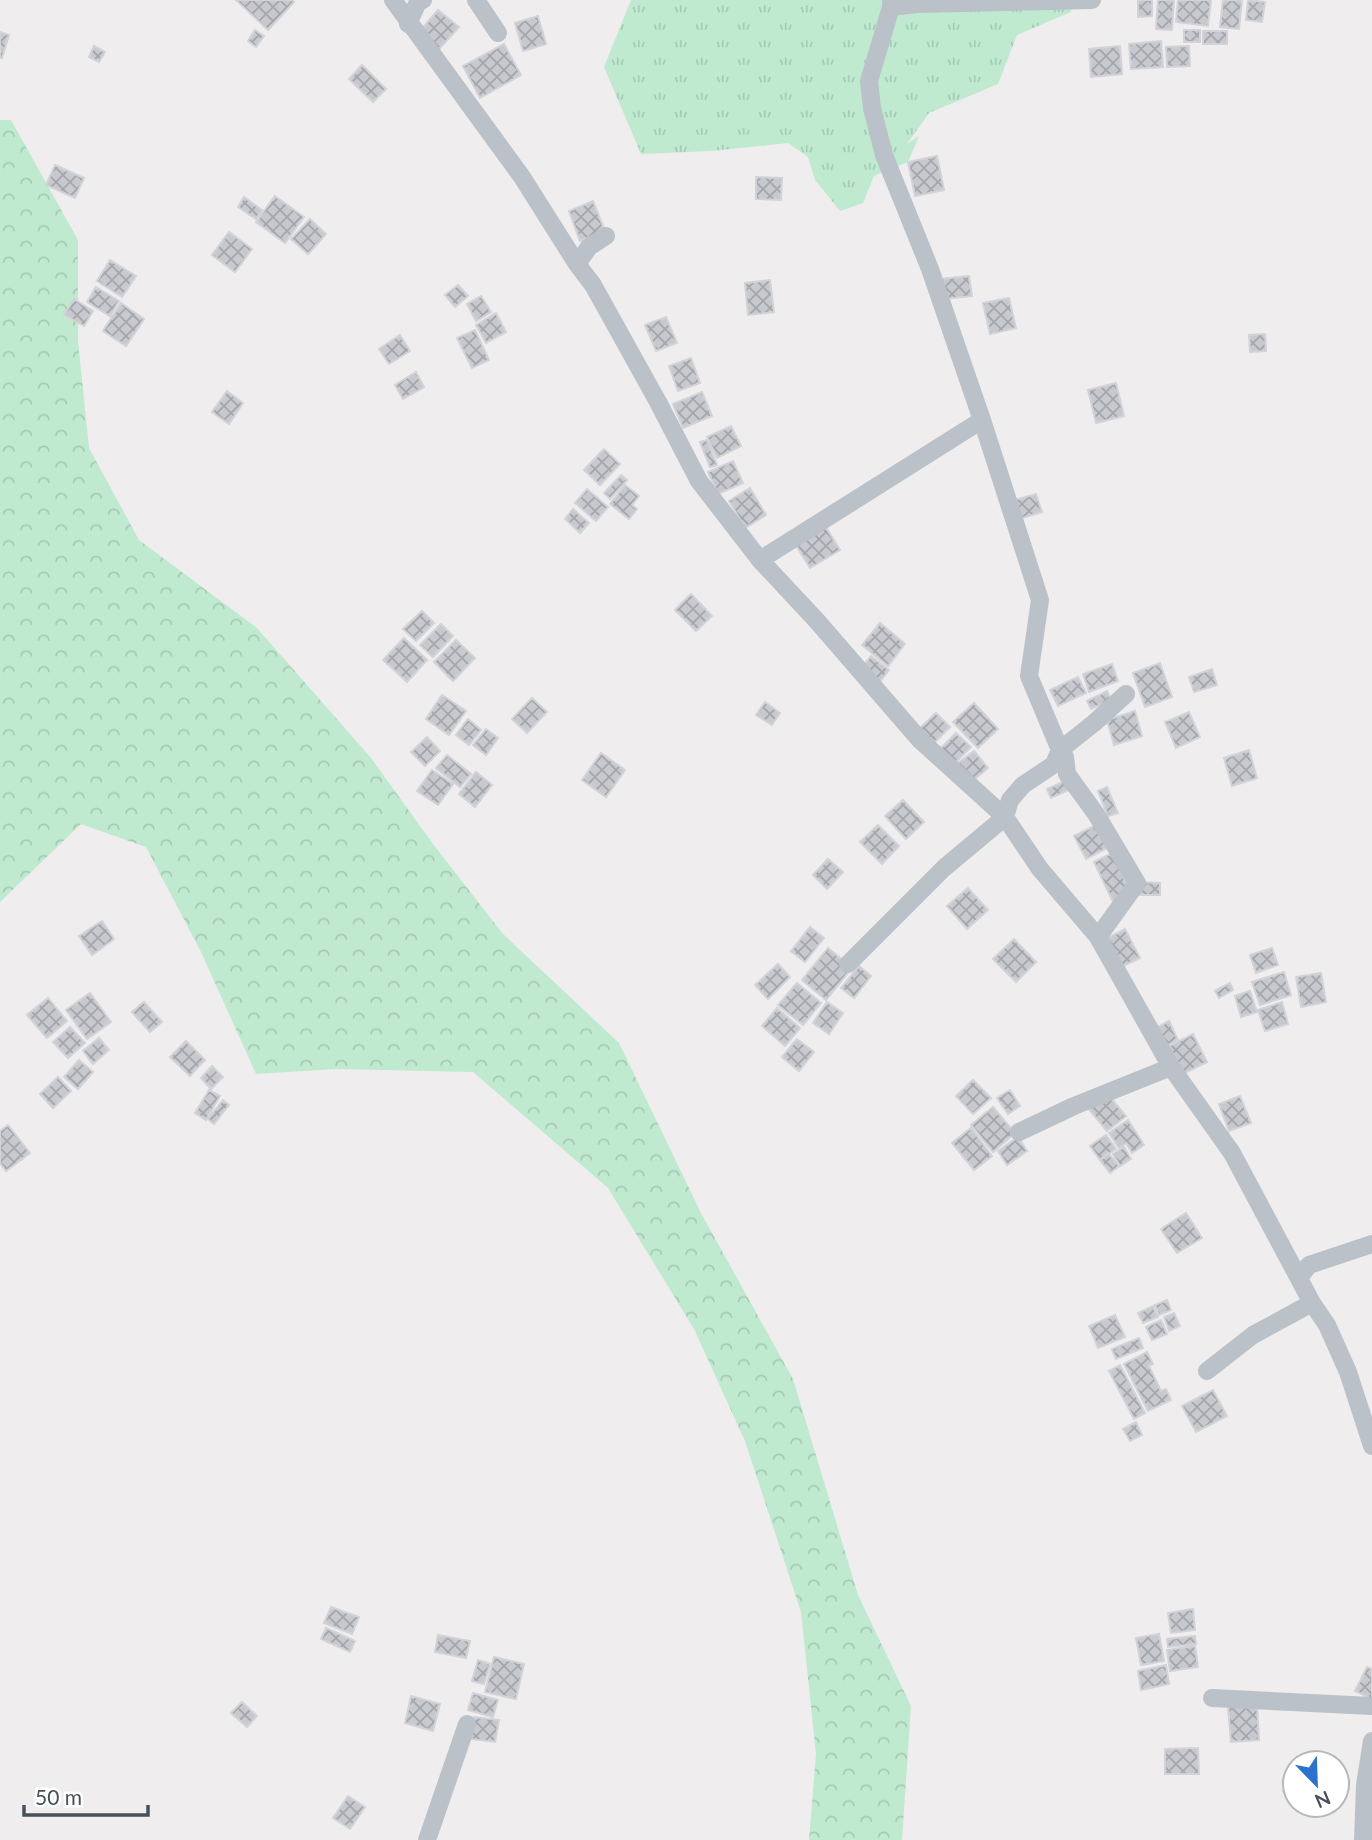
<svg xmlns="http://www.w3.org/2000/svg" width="1372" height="1840" font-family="Lato,sans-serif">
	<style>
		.grass { fill: url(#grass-tufts) }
		.forest { fill: url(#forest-crowns) }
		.building { fill: url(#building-cross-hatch); stroke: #d1d3d8; stroke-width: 2 }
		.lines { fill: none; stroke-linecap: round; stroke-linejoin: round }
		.minor { stroke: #bac1c8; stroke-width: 18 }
	</style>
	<defs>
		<pattern id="grass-tufts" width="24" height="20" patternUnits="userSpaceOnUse" patternTransform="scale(1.75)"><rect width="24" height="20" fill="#bfeacf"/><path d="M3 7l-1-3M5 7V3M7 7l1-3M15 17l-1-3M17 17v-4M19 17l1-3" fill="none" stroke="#a6cab4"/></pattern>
		<pattern id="forest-crowns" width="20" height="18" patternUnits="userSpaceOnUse" patternTransform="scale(1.75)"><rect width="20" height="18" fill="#bfeacf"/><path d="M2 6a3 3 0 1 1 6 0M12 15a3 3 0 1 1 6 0" fill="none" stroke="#a6cab4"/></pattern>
		<pattern id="building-cross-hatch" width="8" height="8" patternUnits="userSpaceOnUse" patternTransform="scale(1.75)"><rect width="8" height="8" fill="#c7c9cf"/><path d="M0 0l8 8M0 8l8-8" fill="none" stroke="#a3a6ab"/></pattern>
	</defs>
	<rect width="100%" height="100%" fill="#efeded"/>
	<path class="grass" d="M631,0H1072L1071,12L1017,35L998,84L929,113L907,144L919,136L908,162L874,176L863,203L840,211L815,180L808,157L788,143L712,151L641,154L604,67Z"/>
	<path class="forest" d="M0,120H11L78,240V341L89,448L139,540L257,628L371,758L433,844L503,934L619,1043L702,1215L793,1379L858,1595L911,1706L902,1840H809L816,1754L801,1612L745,1441L694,1329L608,1188L473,1072L336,1069L256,1074L201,952L146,847L81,824L0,902Z"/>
	<path class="building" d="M236,0H292L294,2L268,30Z
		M1138,0H1152V16L1138,17Z
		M1158,0H1174L1172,30L1156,29Z
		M1178,0H1211L1208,26L1176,22Z
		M1223,0H1242L1239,29L1220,27Z
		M1248,0L1265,2L1262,22L1246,20Z
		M438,10L459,27L439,49L419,32Z
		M538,16L546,44L523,51L515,23Z
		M255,30L264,36L256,47L248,41Z
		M1184,30H1200V42H1184Z
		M1203,31H1227V44H1203Z
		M0,32L9,35L2,58H0Z
		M1161,41L1163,67L1131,69L1129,44Z
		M504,44L521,75L480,98L463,66Z
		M94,46L105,52L99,62L89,57Z
		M1120,46L1122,74L1091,77L1089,49Z
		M1189,46L1190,66L1167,67L1166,47Z
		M362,65L386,89L373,102L349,79Z
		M937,156L944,190L915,196L908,162Z
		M55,165L84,178L75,198L46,185Z
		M756,177L782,178L781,200L756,199Z
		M275,196L304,217L285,243L256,222Z
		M244,197L262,210L256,219L238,207Z
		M593,201L605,231L580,241L569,211Z
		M310,219L326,234L308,254L291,239Z
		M229,232L252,249L235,272L212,255Z
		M110,260L136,276L122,297L97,281Z
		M969,276L972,296L943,299L941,279Z
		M770,280L774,312L748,315L745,283Z
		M458,285L468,296L455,307L445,295Z
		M96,287L119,301L110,316L87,302Z
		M481,296L491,312L476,321L467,304Z
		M1009,298L1016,328L990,334L983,303Z
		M74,299L93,311L84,326L64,315Z
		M121,303L144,319L126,346L103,331Z
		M496,313L506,332L486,343L476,325Z
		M666,317L677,343L656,351L645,325Z
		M475,330L489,360L472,368L457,338Z
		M1265,334L1266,351L1250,352L1249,335Z
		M400,335L410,351L389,364L379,349Z
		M691,358L700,383L678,391L669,366Z
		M416,372L424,387L403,399L395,385Z
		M1116,383L1124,416L1096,423L1088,390Z
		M227,391L243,403L229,424L212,412Z
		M702,392L712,416L683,428L673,404Z
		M731,426L741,446L717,458L707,437Z
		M707,440L717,465L710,467L700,442Z
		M604,449L620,464L600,485L584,470Z
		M733,461L743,483L718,494L708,472Z
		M621,475L627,480L610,499L604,493Z
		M625,485L639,496L632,505L637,509L629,519L610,504Z
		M750,488L766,515L745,528L729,501Z
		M587,489L608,507L596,521L575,503Z
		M1036,494L1042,512L1019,519L1014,500Z
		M573,509L589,523L580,533L565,519Z
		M822,521L840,550L810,568L792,539Z
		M691,594L712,616L696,631L675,610Z
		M422,611L434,623L416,641L403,629Z
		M880,623L905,644L888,666L862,645Z
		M441,624L453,636L433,657L420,645Z
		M404,638L427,660L407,682L383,660Z
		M456,640L475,658L453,681L434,662Z
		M871,656L889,670L877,685L859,671Z
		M1160,663L1172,697L1145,707L1133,673Z
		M1112,664L1118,681L1089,692L1083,674Z
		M1212,669L1217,685L1194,692L1189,677Z
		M1078,677L1086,693L1058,706L1050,690Z
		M1107,691L1111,700L1091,709L1087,701Z
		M442,695L466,711L449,735L426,719Z
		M532,698L547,712L527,733L512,719Z
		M765,702L780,713L772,725L756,715Z
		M974,703L998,729L978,748L953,722Z
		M1135,711L1142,736L1114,745L1107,720Z
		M1189,712L1200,737L1176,748L1165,722Z
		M936,713L950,727L931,746L917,731Z
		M468,719L481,730L469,745L456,735Z
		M486,729L498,738L486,755L473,745Z
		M956,733L971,747L953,765L939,750Z
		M427,737L440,751L425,766L411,752Z
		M1249,750L1257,778L1232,786L1224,758Z
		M974,751L988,768L967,785L953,767Z
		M601,753L625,770L606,797L582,780Z
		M447,755L471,774L460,787L436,768Z
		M432,770L453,784L438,805L417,791Z
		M476,772L492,785L475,807L459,794Z
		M1069,779L1073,788L1051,798L1047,789Z
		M1107,787L1118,813L1108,816L1098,791Z
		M903,800L924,822L906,839L885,816Z
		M1102,822L1113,845L1086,859L1074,836Z
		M878,825L899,846L882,864L860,842Z
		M1112,853L1132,895L1114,904L1094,862Z
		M828,859L843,872L827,889L813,875Z
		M1137,882L1160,883V895H1137Z
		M968,888L988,910L967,929L947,906Z
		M102,921L114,939L92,955L79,936Z
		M810,927L824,938L805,962L791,951Z
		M1125,929L1140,958L1117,969L1102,941Z
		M1014,939L1036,962L1016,982L993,959Z
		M828,948L852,968L826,1000L802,980Z
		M1272,948L1278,965L1256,973L1250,955Z
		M778,964L790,977L768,999L755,985Z
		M859,966L871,976L854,998L841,988Z
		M1284,972L1291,995L1260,1005L1252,982Z
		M1321,973L1326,1002L1301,1007L1296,977Z
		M797,983L821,1003L803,1025L778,1005Z
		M1230,983L1233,990L1219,998L1215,991Z
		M1250,991L1257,1012L1241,1017L1235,996Z
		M90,993L111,1022L87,1039L66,1010Z
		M48,998L67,1021L47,1038L27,1015Z
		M144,1002L162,1022L150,1032L132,1012Z
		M827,1002L843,1013L829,1034L813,1023Z
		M1282,1002L1288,1024L1265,1031L1258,1010Z
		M777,1008L800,1028L785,1046L762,1026Z
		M1169,1021L1178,1040L1160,1049L1151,1031Z
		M70,1027L85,1043L68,1058L53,1042Z
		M1193,1034L1207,1062L1183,1074L1169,1046Z
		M99,1038L109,1050L93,1064L83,1051Z
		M797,1039L814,1052L799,1071L782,1057Z
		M186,1041L205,1060L190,1076L170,1057Z
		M79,1060L93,1072L78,1089L64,1077Z
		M212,1066L223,1077L211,1089L201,1078Z
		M58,1077L71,1091L53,1108L40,1094Z
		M973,1080L991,1098L973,1114L956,1096Z
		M209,1090L220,1096L206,1120L195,1113Z
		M1010,1090L1020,1106L1008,1114L997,1098Z
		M1105,1091L1126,1116L1107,1131L1086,1106Z
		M1240,1096L1251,1123L1229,1131L1219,1104Z
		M223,1100L229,1105L214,1124L208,1119Z
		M993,1107L1015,1133L993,1152L971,1125Z
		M1128,1120L1144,1145L1132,1153L1126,1143L1119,1148L1109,1133Z
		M8,1125L30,1153L6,1171L0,1163V1131Z
		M971,1128L992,1156L974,1170L952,1143Z
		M1106,1135L1116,1149L1100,1160L1090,1146Z
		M1018,1137L1027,1151L1007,1165L998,1151Z
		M1124,1147L1131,1159L1120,1166L1113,1154Z
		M1108,1153L1119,1166L1110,1173L1100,1160Z
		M1186,1213L1202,1238L1177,1253L1161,1229Z
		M1167,1300L1171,1310L1159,1315L1155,1305Z
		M1153,1306L1158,1317L1143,1323L1138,1313Z
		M1174,1313L1180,1326L1169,1331L1164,1317Z
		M1115,1315L1125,1337L1098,1348L1089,1326Z
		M1161,1320L1167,1334L1152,1340L1146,1327Z
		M1139,1338L1143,1348L1116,1359L1112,1349Z
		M1147,1352L1153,1364L1149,1366L1161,1391L1166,1389L1171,1400L1148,1411L1124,1364Z
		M1120,1365L1145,1413L1134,1419L1109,1371Z
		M1213,1390L1227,1416L1196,1432L1182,1406Z
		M1136,1422L1142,1435L1130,1441L1123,1429Z
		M331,1607L359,1617L352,1634L324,1623Z
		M1193,1609L1195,1630L1171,1633L1168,1613Z
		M326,1628L355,1641L350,1652L321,1639Z
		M1159,1634L1164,1661L1141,1665L1136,1638Z
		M438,1635L470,1641L466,1658L435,1652Z
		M1195,1636L1196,1644L1168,1647L1167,1639Z
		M1195,1646L1198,1667L1170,1671L1167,1650Z
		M494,1657L524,1664L516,1699L485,1692Z
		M478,1660L490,1664L484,1684L472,1681Z
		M1166,1665L1169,1684L1141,1690L1138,1671Z
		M1367,1667L1372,1669V1699L1355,1691Z
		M473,1693L498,1700L493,1717L468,1710Z
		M411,1696L440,1704L433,1731L405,1723Z
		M242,1702L257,1716L247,1727L231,1713Z
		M1257,1704L1259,1740L1231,1742L1228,1707Z
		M474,1717L499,1720L495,1742L471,1739Z
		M1198,1748L1199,1774H1165V1749Z
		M348,1796L365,1807L350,1829L333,1818Z"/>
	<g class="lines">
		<path class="minor" d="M393,0L522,177L577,264L593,285L658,402L699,481L760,560L817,621L920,740L1005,817L1040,869L1098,937L1171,1067L1232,1153L1312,1303L1327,1325L1348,1372L1372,1446
			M476,0L498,33
			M891,0V7L917,4L1092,0
			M891,7L869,81L872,108L884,155L930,269L982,420L1040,600L1029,676L1060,750
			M408,24L418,2L423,0
			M577,264L589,247L606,236
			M760,560L982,420
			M1065,757L1067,774L1096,814L1137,883L1098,937
			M848,964L944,868L1005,817L1010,800L1023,785L1065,757L1055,762L1060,750L1094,723L1126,694
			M1019,1132L1074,1106L1171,1067
			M1299,1278L1309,1265L1372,1244
			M1207,1371L1253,1335L1312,1303
			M1212,1698L1372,1706
			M427,1840L467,1724
			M1363,1840L1365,1785L1372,1741"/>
	</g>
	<g transform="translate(1316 1784) rotate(157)"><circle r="33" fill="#ffffff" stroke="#b5b9bc" stroke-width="2"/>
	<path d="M0-5L12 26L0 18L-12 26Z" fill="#2a72cc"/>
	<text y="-10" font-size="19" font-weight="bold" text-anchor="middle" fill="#475058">N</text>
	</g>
	<path d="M24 1805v10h124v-10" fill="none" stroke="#475058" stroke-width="3.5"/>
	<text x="35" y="1805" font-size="21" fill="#475058" stroke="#ffffff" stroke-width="5" paint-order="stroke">50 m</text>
</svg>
